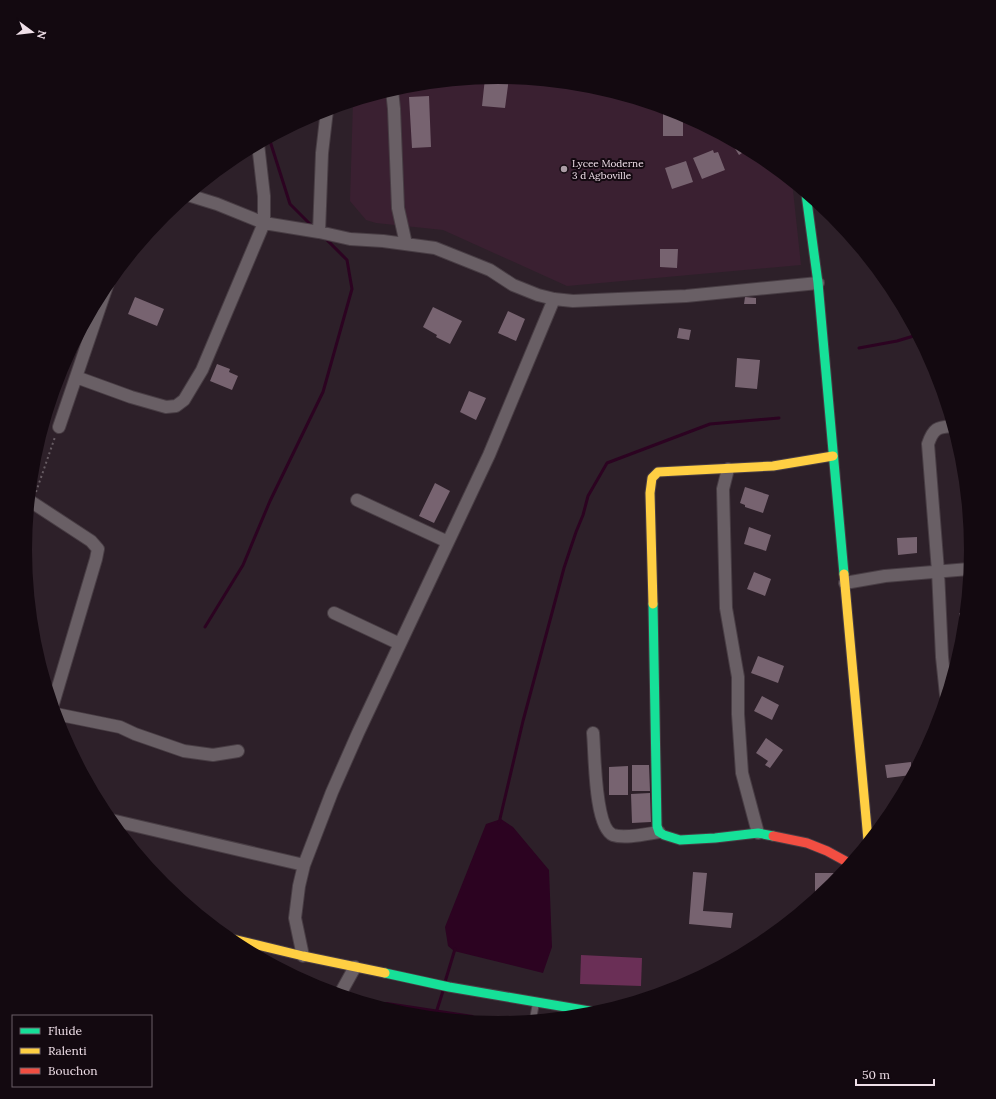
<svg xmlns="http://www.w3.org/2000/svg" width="996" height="1099" font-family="Lora,serif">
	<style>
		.built { fill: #3a2031 }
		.green { fill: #6a2f56 }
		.water { fill: #2c0321 }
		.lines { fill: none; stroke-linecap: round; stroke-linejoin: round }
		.stream { stroke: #2c0321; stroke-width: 3 }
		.building { fill: #776370 }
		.lane-casing { stroke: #483d44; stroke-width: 8 }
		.street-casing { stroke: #483d44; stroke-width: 14 }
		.fast-casing { stroke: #483d44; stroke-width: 11 }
		.slow-casing { stroke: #483d44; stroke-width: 11 }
		.jam-casing { stroke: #483d44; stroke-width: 11 }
		.path { stroke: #675c63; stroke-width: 2; stroke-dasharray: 2 3; stroke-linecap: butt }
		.lane { stroke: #695f65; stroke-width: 6 }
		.street { stroke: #695f65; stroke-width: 12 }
		.fast { stroke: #16e098; stroke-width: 9 }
		.slow { stroke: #ffcf43; stroke-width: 9 }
		.jam { stroke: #f24e42; stroke-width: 9 }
		.poi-dot { fill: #ab9ca5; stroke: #130910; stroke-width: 1.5 }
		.labels { text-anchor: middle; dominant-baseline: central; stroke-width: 4; stroke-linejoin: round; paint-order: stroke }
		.poi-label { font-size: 10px; fill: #efdfe8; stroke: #130910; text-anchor: start }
	</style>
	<rect width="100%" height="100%" fill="#2d2029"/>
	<path class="built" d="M498,77L590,86L679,113L761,156L792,181L801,265L567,286L443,230L376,223L366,220L350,201L353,101L406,86Z"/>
	<path class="green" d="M581,955L642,958L641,986L580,984Z"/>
	<path class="water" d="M501,819L513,827L549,870L552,947L543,973L454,951L448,946L445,927L486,824Z
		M387,1002L473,1015L478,1021L405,1013L376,1004Z"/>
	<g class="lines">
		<path class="stream" d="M271,137L270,141L290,204L313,227
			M859,348L897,341L917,335
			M205,627L243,565L270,501L323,392L352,289L347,260L324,237
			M499,823L523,721L564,568L576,532L583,515L588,496L607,463L710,424L779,418
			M445,982L455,949
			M435,1016L443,991"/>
	</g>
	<path class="building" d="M498,77L509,78L505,108L482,106L485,78Z
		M429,96L431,147L412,148L409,97Z
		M663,108L683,115V136H663Z
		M729,139L748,149L739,155Z
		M713,150L714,153L718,152L725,170L702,179L693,158Z
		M686,161L693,182L672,189L665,168Z
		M660,249H678L677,268L660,267Z
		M135,297L164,309L157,326L128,314Z
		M745,297L756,298V304H744Z
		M433,307L462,321L450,344L436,337L437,335L423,327Z
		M508,311L525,319L516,341L498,333Z
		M679,328L691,330L689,340L677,338Z
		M737,358L760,360L757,389L735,387Z
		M217,364L230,369L229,372L238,376L232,390L210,381Z
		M469,391L486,398L476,420L460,412Z
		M435,483L450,491L434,523L419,516Z
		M745,487L769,495L763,513L745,507V505L740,503Z
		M749,527L771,535L766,551L744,544Z
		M917,537V553L898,555L897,538Z
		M754,572L771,579L765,596L747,589Z
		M965,612L963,627H961L959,613Z
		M758,656L784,666L778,683L751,673Z
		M762,696L779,705L772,720L754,711Z
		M766,738L783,750L770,768L765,765L768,761L756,753Z
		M911,762V775L887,778L885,765Z
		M632,765H649L650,791H632Z
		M628,766V795H609V767Z
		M650,793L651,822L632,823L631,794Z
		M693,872L707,873L703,911L733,913L731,928L689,924Z
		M815,873H839V876L832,884L819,895H815Z"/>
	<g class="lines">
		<g class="lane-casing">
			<path id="lane" d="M533,1019L536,1003"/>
		</g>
		<g class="street-casing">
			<path id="street" d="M392,90L394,109L398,208L406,244
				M188,195L217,204L264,223L319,232L350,239L383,241L435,248L490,270L513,285L538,295L554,299L573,301L686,296L818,283
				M319,232L322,153L327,110
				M76,377L131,397L166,407L176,406L184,400L202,370L264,223V196L258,144
				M59,427L108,283
				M728,469L723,489L726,608L738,677V714L742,773L758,833
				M357,500L448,542
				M30,501L91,541L98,549L96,559L53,704
				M845,583L885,576L969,569
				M334,613L400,644
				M946,695L942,657L938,571L928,444C933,429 937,427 952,426
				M56,714L120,727L135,734L184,751L213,755L238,751
				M593,733C595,752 594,827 613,835C625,839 646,834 659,832
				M111,820L304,865
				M303,956L295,918L299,886L304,865L332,792L358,733L489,455L554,299
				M340,994L355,967"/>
		</g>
		<g class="fast-casing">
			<path id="fast" d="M806,194L818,283L844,574
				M653,604L657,826L659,832L664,835L680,840L715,838L758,833L773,836
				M385,973L449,987L595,1012"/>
		</g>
		<g class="slow-casing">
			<path id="slow" d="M844,574L868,840
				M653,604L650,493L652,478L658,472L773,466L833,456
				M229,938L303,956L385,973"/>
		</g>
		<g class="jam-casing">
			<path id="jam" d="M773,836L807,843L827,851L849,863"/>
		</g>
		<path class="path" d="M36,492L55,437"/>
		<use href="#lane" class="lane"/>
		<use href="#street" class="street"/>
		<use href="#fast" class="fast"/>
		<use href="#slow" class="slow"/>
		<use href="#jam" class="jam"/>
	</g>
	<circle class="poi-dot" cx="564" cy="169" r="4"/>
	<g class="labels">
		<g class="poi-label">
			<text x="572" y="163">Lycee Moderne<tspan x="572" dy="12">3 d Agboville</tspan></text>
		</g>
	</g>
	<path d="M0 0H996V1099H0ZM32 550a466 466 0 1 1 932 0a466 466 0 1 1-932 0Z" fill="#130910" fill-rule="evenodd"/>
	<rect x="12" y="1015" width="140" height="72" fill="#130910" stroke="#6b5f66"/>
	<rect x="20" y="1028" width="20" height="6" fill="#16e098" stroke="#6b5f66"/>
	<text x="48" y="1035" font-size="12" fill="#efdfe8">Fluide</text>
	<rect x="20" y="1048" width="20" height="6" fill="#ffcf43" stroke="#6b5f66"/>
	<text x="48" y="1055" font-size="12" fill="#efdfe8">Ralenti</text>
	<rect x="20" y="1068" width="20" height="6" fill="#f24e42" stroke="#6b5f66"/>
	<text x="48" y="1075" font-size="12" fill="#efdfe8">Bouchon</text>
	<g transform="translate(32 32) rotate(105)" stroke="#130910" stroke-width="3" paint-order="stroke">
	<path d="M0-3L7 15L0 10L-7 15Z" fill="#efdfe8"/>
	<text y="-6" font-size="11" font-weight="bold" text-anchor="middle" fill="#efdfe8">N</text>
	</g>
	<path d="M856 1079v6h78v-6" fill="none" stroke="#efdfe8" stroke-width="2"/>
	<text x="862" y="1079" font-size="12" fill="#efdfe8" stroke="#130910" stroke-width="3" paint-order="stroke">50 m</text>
</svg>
